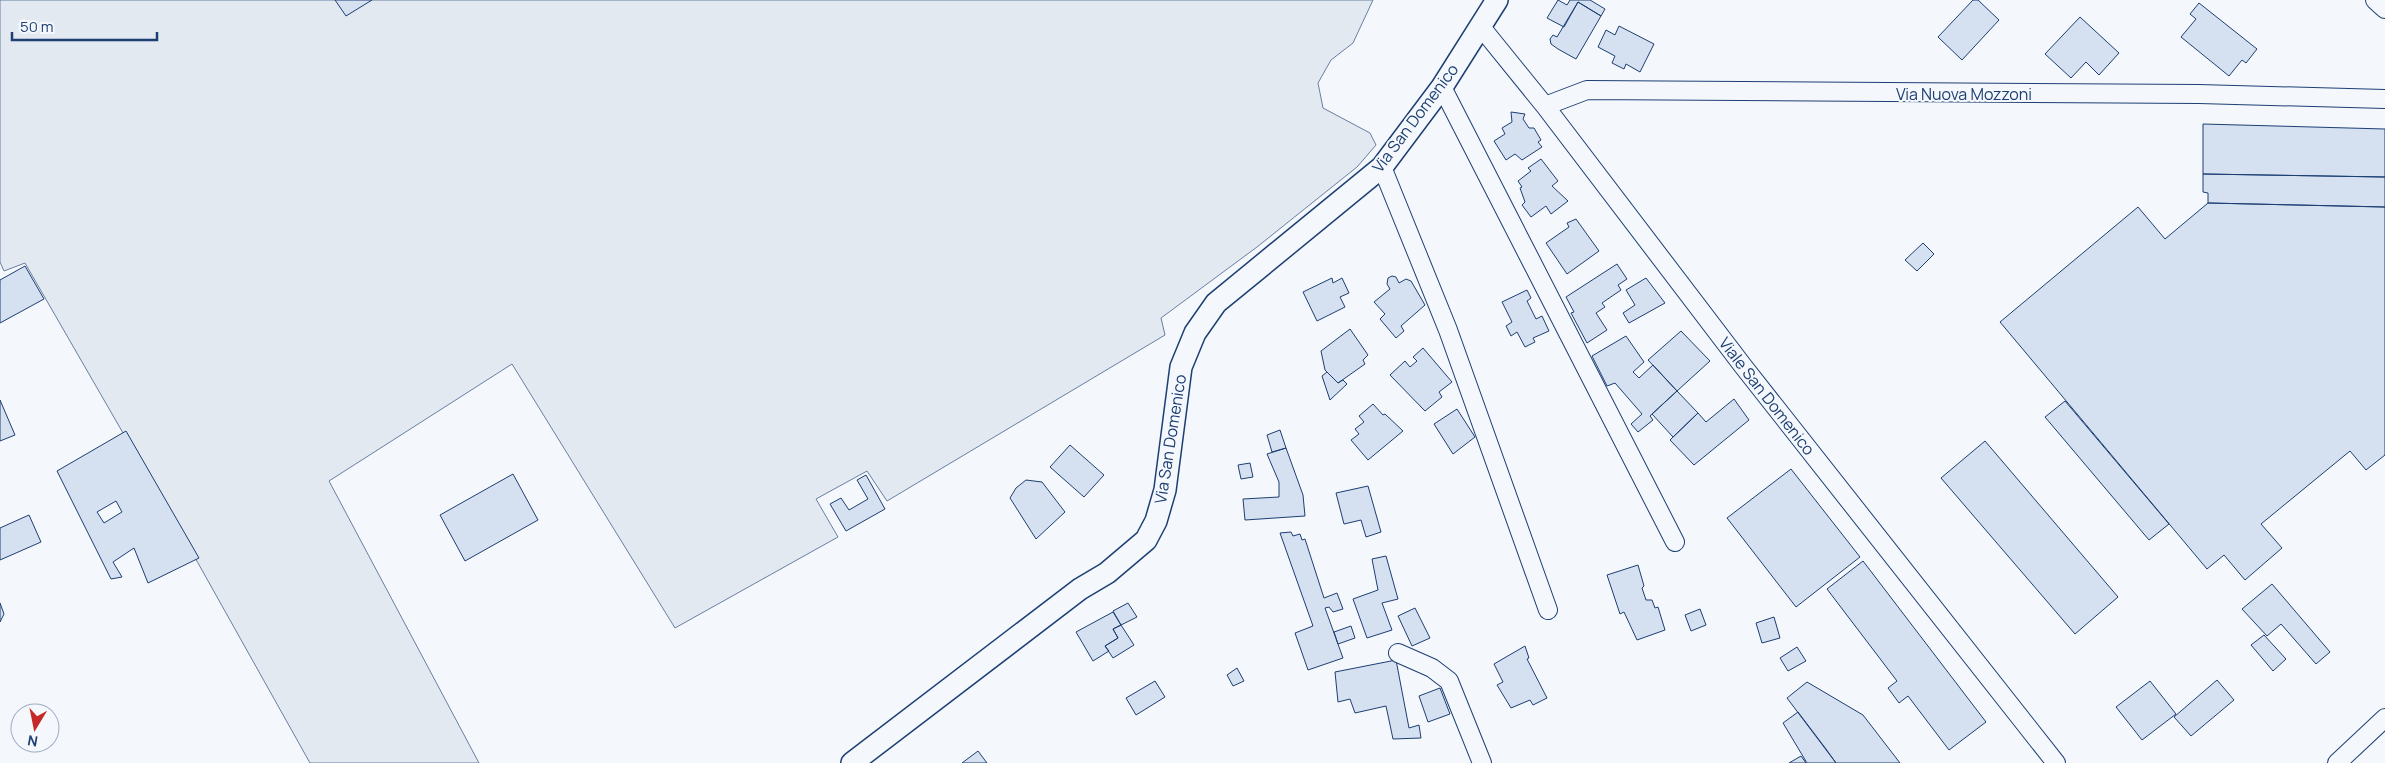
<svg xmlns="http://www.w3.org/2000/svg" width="2385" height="763" font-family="Manrope,sans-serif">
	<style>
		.green { fill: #e3e9f0; stroke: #687fa3 }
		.building { fill: #d5e0f0; stroke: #1d3f73; fill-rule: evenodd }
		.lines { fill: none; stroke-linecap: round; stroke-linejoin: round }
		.minor-casing { stroke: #1d3f73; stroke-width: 20 }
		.tertiary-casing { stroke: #1d3f73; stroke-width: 24 }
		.minor { stroke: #f4f7fb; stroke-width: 18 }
		.tertiary { stroke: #f4f7fb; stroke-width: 21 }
		.labels { text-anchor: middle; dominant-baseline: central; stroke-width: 4; stroke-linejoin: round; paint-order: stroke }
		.street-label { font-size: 16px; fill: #1d3f73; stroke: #f4f7fb }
	</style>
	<rect width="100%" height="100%" fill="#f4f7fb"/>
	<path class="green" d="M0,0H1373L1353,43L1331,60L1318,83L1323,108L1370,133L1376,145L1357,167L1257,247L1161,318L1165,335L887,501L867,471L816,499L838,537L675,628L512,364L329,481L479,763H310L198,563L25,263L4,271L0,262Z"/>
	<path class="building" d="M335,0H372L346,16Z
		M1558,0L1567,5L1570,0H1590L1605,9L1601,16L1578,2L1564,27L1547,18Z
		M1973,0H1978L1999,20L1962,60L1938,37Z
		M1578,2L1601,16L1576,59L1558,49L1551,44L1550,39L1553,35L1557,37Z
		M2199,3L2257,49L2246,63L2242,60L2229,76L2181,37L2196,19L2190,14Z
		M2080,17L2119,53L2099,75L2086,62L2071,78L2045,54Z
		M1619,26L1654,44L1640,72L1626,64L1624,69L1612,63L1615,56L1598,47L1606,30L1615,35Z
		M1511,112L1525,114L1523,119L1529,128H1534L1541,140L1538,142L1542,147L1522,160L1515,154L1506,160L1494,141L1505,134L1502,128L1512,122Z
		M2203,124L2385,129V177L2203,174Z
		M1541,159L1558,181L1552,186L1568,201L1551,214L1546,206L1531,217L1522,205L1525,202L1520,188L1522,187L1518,181L1531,171L1528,168Z
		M2203,174L2385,177V207L2208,203V193L2203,192Z
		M2208,203L2385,207V455L2366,470L2350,451L2261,524L2282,548L2245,580L2224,555L2207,569L2000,322L2138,207L2165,239Z
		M1576,219L1599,251L1567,274L1546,243L1569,227L1567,223Z
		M1923,243L1934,254L1917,271L1905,260Z
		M1617,264L1627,279L1618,285L1621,290L1602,303L1605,307L1596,313L1607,330L1587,343L1571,313L1574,312L1566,297Z
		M25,266L44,299L0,323V280Z
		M1392,276L1396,277L1399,283L1406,279L1411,281L1425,305L1401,326L1404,331L1396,338L1380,319L1385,314L1374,302L1390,289L1387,284L1388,278Z
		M1332,278L1333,283L1342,278L1349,293L1340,297L1345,307L1317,321L1303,292Z
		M1646,278L1665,303L1629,323L1623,313L1635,305L1626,290Z
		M1527,290L1531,298L1527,301L1536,319L1542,316L1549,331L1533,338L1535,342L1525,347L1517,332L1511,336L1506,326L1512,322L1502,302Z
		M1350,329L1368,355L1363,360L1365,364L1338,383L1325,370L1321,351Z
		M1681,331L1710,361L1677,391L1648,360Z
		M1626,336L1644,362L1633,372L1639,378L1653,365L1677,391L1650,416L1653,420L1638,432L1631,424L1642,414L1615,383L1607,386L1592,356Z
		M1423,348L1452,382L1439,392L1442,397L1425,411L1390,375L1405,361L1410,367L1417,361L1413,357Z
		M1327,372L1338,383L1343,380L1347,384L1330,400L1322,376Z
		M1677,391L1698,413L1673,437L1652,414Z
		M1734,399L1749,420L1694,465L1670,440L1698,413L1706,422Z
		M0,400L15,435L0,441Z
		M2065,401L2169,524L2149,540L2045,417Z
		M1373,404L1383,415L1385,414L1403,431L1368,460L1351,440L1359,434L1355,429L1364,422L1359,416Z
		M1457,409L1475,437L1453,454L1434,424Z
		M1280,430L1286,448L1272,452L1267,435Z
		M126,431L199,558L148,583L134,548L113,562L122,577L111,579L57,471ZM116,501L122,512L104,523L97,512Z
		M1985,441L2118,597L2075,634L1941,478Z
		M1070,445L1104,475L1084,497L1050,467Z
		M1286,448L1303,495L1305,516L1245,520L1243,499L1279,497V482L1267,454Z
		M1250,463L1253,477L1241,479L1238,465Z
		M1791,469L1860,557L1796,607L1727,518Z
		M513,474L538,520L465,561L440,515Z
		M866,475L885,509L846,531L830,504L841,498L849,510L868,499L857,480Z
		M1026,480L1042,482L1065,512L1036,539L1010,498L1016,488Z
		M1368,486L1381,532L1366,537L1361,520L1344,524L1336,493Z
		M29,515L41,542L0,560V528Z
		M1291,532L1293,536L1300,534L1302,540L1305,539L1324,598L1337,593L1343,609L1333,612L1329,607L1325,608L1343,658L1308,670L1295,633L1313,626L1280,533Z
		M1386,556L1398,599L1382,603L1392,630L1367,638L1353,599L1378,590L1372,559Z
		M1863,561L1986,722L1949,750L1908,696L1899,703L1888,688L1897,681L1827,589Z
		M1638,565L1644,586L1642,588L1646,600H1652L1655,608L1658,607L1665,630L1637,640L1624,612L1620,614L1607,575Z
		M2272,584L2330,652L2316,664L2281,624L2267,636L2242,609Z
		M0,603L4,614L0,622Z
		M1128,603L1137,617L1121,625L1113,611Z
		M1415,608L1430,638L1412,646L1398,616Z
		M1700,609L1706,625L1691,631L1685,615Z
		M1113,612L1121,625L1113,629L1118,638L1105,646L1109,651L1093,661L1076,632Z
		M1774,617L1780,638L1762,643L1756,623Z
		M1121,625L1134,645L1113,658L1105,646L1118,638L1113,629Z
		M1351,626L1355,638L1338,644L1334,632Z
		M2264,635L2286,659L2273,671L2251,645Z
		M1525,646L1529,658L1527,659L1547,698L1533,705L1530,700L1511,708L1497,685L1503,682L1494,664Z
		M1797,647L1806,661L1788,671L1780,658Z
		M1396,660L1409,728L1419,725L1421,738L1393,739L1386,706L1355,713L1350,699L1338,702L1335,672Z
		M1237,668L1244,681L1233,686L1227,675Z
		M2217,680L2234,700L2191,736L2174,717Z
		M1155,681L1165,697L1136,715L1126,698Z
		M2150,681L2176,714L2142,740L2116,707Z
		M1807,682L1863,715L1900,763H1836L1787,698Z
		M1440,688L1450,714L1428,722L1419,696Z
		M1798,712L1826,749L1836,763H1807L1783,723Z
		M978,751L987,763H962Z
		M1801,756L1806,763H1789Z"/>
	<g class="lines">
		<g class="minor-casing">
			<path id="minor" d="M2375,0L2385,9
				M1481,27L1545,106L1743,366L2056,763
				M1442,87L1675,542
				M1545,106L1587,90L2199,94L2385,99
				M1382,167L1448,330L1548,610
				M1398,653L1432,668L1449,681L1482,763
				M2337,763L2385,718"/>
		</g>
		<g class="tertiary-casing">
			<path id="tertiary" d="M852,763L1080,589L1107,573L1146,540L1156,521L1165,490L1181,367L1195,333L1216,303L1382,167L1442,87L1497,0"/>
		</g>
		<use href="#minor" class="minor"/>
		<use href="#tertiary" class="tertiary"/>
	</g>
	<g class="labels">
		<g class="street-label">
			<text x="1964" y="94">Via Nuova Mozzoni</text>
			<text transform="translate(1415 118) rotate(-53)">Via San Domenico</text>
			<text transform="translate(1767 396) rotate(52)">Viale San Domenico</text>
			<text transform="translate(1170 439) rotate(-81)">Via San Domenico</text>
		</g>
	</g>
	<g transform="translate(35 728) rotate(190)"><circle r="24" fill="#f4f7fb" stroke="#9eadc5"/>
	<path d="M0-4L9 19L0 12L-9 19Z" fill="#c62828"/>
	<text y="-8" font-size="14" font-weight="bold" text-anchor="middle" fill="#1d3f73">N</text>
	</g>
	<path d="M12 32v8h145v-8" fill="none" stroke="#1d3f73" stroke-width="2.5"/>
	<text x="20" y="32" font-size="15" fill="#1d3f73" stroke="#f4f7fb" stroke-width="4" paint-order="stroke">50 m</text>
</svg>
